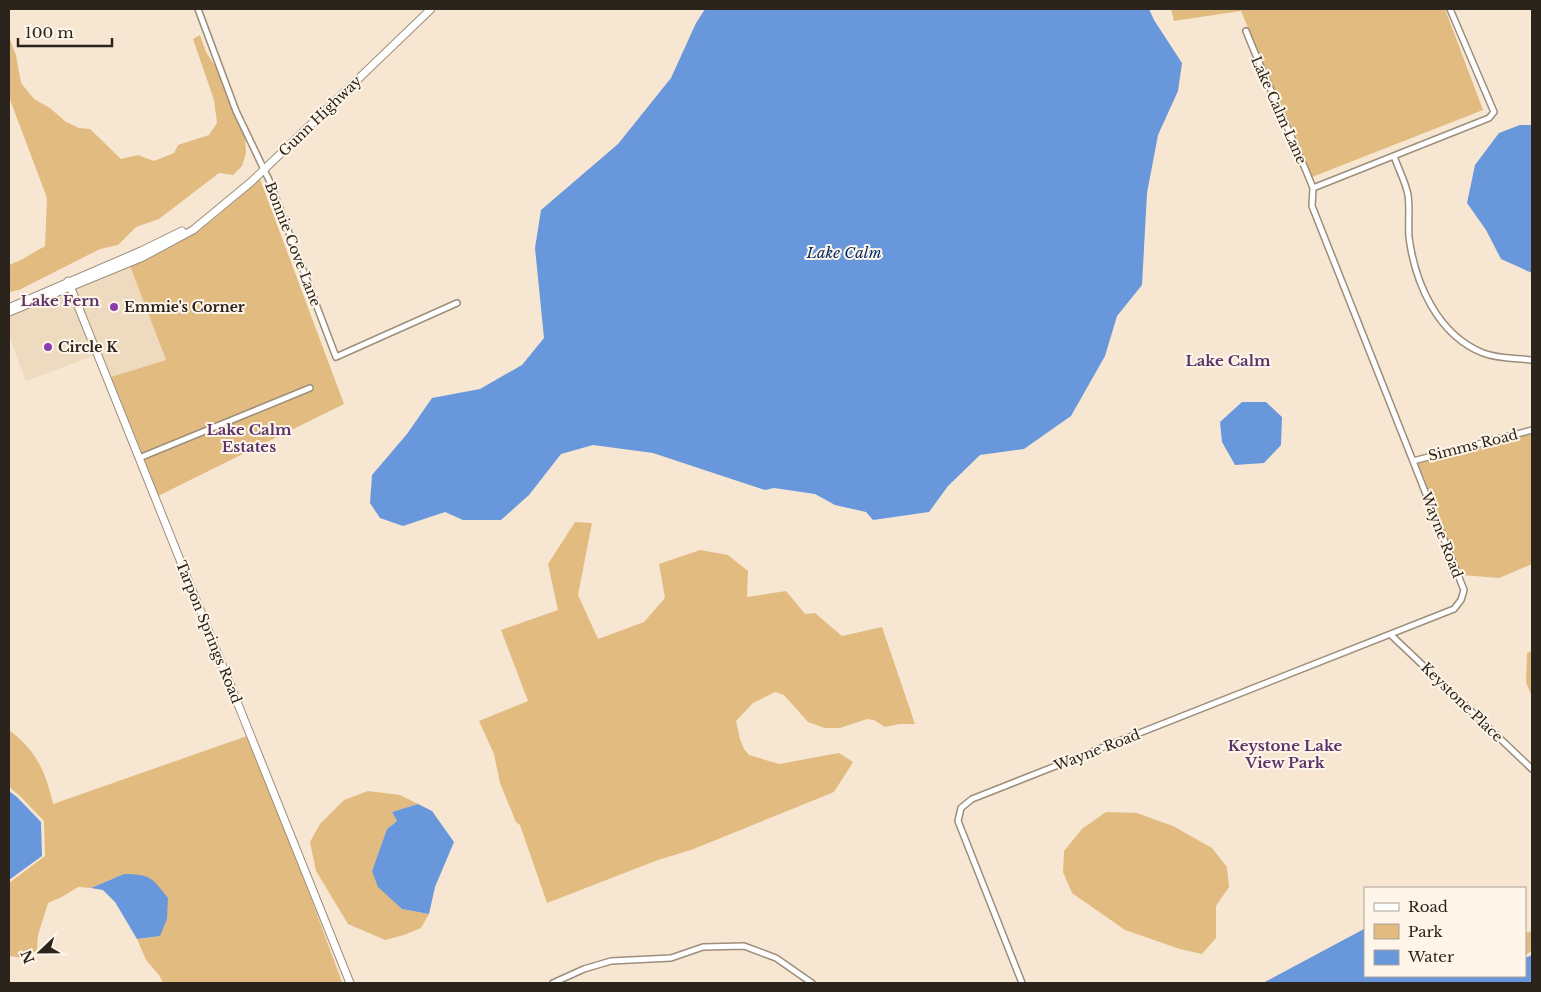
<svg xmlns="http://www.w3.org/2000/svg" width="1541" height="992" font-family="'Libre Baskerville',serif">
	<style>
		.built { fill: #eedbbf }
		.green { fill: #e2bb81 }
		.water { fill: #6897dc }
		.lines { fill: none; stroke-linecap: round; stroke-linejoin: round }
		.minor-casing { stroke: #9c8e7b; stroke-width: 8 }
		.secondary-casing { stroke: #9c8e7b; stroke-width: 9 }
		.minor { stroke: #fff; stroke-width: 5 }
		.secondary { stroke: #fff; stroke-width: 7 }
		.poi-dot { fill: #8a3bac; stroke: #fff6e9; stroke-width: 2 }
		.labels { text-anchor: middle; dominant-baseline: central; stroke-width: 4; stroke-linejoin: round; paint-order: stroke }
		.street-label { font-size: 14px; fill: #2a241c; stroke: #fff6e9 }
		.poi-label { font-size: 14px; font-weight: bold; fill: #2a241c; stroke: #fff6e9; text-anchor: start }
		.water-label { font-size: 15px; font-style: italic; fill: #002d6b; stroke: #fff6e9 }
		.neighbourhood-label { font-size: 15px; font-weight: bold; fill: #5a346b; stroke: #fff6e9 }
	</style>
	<rect width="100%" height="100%" fill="#f7e7d2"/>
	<path class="built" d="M130,266L166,360L111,377L75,289Z
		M68,292L97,362L93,356L26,381L9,336V315Z"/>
	<path class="green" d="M1171,9H1445L1483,110L1312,177L1297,138L1270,80L1241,11L1174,21Z
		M200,35L206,52L215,66L230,106L245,130L246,153L242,166L233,175L219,173L159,219L136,227L118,245L100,249L19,290L9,292V265L21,260L45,246L47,198L9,97V37L16,55L21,83L34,99L50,108L66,122L79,128L90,129L121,159L138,155L154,161L174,153L178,145L209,135L217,123L214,100L193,39Z
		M260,179L344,404L158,496L144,460L315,389L312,384L142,454L111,377L166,360L130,266C152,257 173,247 193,234C217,218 238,198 260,179Z
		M1532,433V564L1499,578L1462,575L1418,463Z
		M575,522L592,523L578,595L598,639L644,622L665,598L659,564L700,550L728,555L748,571L747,597L786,591L805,614L815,613L842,636L882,627L915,724H900L885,727L874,720L867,719L840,728H825L808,722L784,695L775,692L753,703L736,721L740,739L744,749L749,755L779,764L839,753L853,762L834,792L691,850L658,860L547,903L520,825L516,822L500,783L494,754L479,721L528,701L501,630L558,610L548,564Z
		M1532,651V697L1526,682L1527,653Z
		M9,730C36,750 46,772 53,804L247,736L307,887L342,982L163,983L159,975L146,960L137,939L160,936L124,874L91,888L78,887L62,897L48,903L38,935L37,949L31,959L9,956V883L45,856L44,821L19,795L9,787Z
		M368,791L400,795L418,804L392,812L397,821L387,829L372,871L402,909L429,914L421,928L404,935L385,940L348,924L316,871L310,842L320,824L344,800Z
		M1106,812L1137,813L1173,826L1212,848L1227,867L1229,887L1216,906V938L1202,954L1180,949L1125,930L1072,893L1063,872L1064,851L1082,829Z
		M1532,931V951L1525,955V933Z"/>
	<path class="water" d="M705,9H1149L1154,20L1182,63L1178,91L1158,135L1147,193L1142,285L1117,316L1105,356L1071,416L1024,449L980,455L948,486L929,512L873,520L866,512L835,505L815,494L774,488L765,490L653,453L593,445L561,454L529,495L501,520H463L445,512L403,526L380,518L370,503L372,475L407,434L432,398L480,389L522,365L544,338L535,248L541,210L618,144L671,78L696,23Z
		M1520,125H1532V273L1501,259L1486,230L1467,203L1475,165L1499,133Z
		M1242,402H1266L1282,417L1281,445L1264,463L1235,465L1222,442L1220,422Z
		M9,791L17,797L41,822L42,856L9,880Z
		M418,804L432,811L454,842L435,887L429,914L402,909L378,887L372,871L387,829L397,821L392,812Z
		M124,874C151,874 152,878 168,898L167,919L160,936L137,939L115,902L103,890L91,888Z
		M1364,929L1365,976H1525V958L1532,955V983H1263Z"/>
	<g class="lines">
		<g class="minor-casing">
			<path id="minor" d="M198,9L236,111L269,180L336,357L457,303
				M1246,31C1267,84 1292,135 1313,188
				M1394,156C1398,168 1406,183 1408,195C1410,209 1408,223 1409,237C1415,284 1438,335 1483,353C1498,359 1517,358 1532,360
				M139,458L310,388
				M1413,461L1532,430
				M1391,635L1532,769
				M553,983L584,969L611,961L671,958L703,947L744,946L776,958L812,983
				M1022,983L958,821L961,808L972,799L1454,609L1461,600L1464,590L1312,206L1313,188L1489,118L1494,112L1450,9"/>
		</g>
		<g class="secondary-casing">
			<path id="secondary" d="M68,281L350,983
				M11,307L141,251L182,231
				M9,312L143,257L193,230L251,182L431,9"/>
		</g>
		<use href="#minor" class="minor"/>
		<use href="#secondary" class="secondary"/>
	</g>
	<g class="poi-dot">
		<circle cx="114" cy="307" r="5"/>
		<circle cx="48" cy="347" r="5"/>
	</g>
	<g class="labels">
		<g class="street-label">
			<text transform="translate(1279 110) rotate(66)">Lake Calm Lane</text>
			<text transform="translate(320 116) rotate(-44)">Gunn Highway</text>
			<text transform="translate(293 244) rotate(69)">Bonnie Cove Lane</text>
			<text transform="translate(1473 445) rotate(-14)">Simms Road</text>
			<text transform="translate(1442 535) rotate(69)">Wayne Road</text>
			<text transform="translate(209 632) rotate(68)">Tarpon Springs Road</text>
			<text transform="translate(1462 702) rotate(44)">Keystone Place</text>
			<text transform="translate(1097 750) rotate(-21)">Wayne Road</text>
		</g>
		<g class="poi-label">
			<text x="124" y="307">Emmie's Corner</text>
			<text x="58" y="347">Circle K</text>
		</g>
		<g class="water-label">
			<text x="844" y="252">Lake Calm</text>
		</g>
		<g class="neighbourhood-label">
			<text x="60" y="300">Lake Fern</text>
			<text x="1228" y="360">Lake Calm</text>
			<text x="249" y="429">Lake Calm<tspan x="249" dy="17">Estates</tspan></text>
			<text x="1285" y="745">Keystone Lake<tspan x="1285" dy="17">View Park</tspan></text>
		</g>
	</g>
	<rect width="1541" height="992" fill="none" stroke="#2a241c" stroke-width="20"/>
	<rect x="1364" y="887" width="162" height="90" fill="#fff6e9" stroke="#aaa297"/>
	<rect x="1374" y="903" width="25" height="8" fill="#ffffff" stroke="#aaa297"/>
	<text x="1408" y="912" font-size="15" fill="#2a241c">Road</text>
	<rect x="1374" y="924" width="25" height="15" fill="#e2bb81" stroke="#aaa297"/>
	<text x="1408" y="937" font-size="15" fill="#2a241c">Park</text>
	<rect x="1374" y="950" width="25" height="15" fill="#6897dc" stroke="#aaa297"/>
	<text x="1408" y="962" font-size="15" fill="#2a241c">Water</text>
	<g transform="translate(40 952) rotate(248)" stroke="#fff6e9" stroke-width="4" paint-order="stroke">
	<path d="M0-4L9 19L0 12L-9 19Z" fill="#2a241c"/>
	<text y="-8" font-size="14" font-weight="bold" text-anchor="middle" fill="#2a241c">N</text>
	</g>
	<path d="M18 38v8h94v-8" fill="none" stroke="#2a241c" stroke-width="2.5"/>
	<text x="25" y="38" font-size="15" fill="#2a241c" stroke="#fff6e9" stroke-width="4" paint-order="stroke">100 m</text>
</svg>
